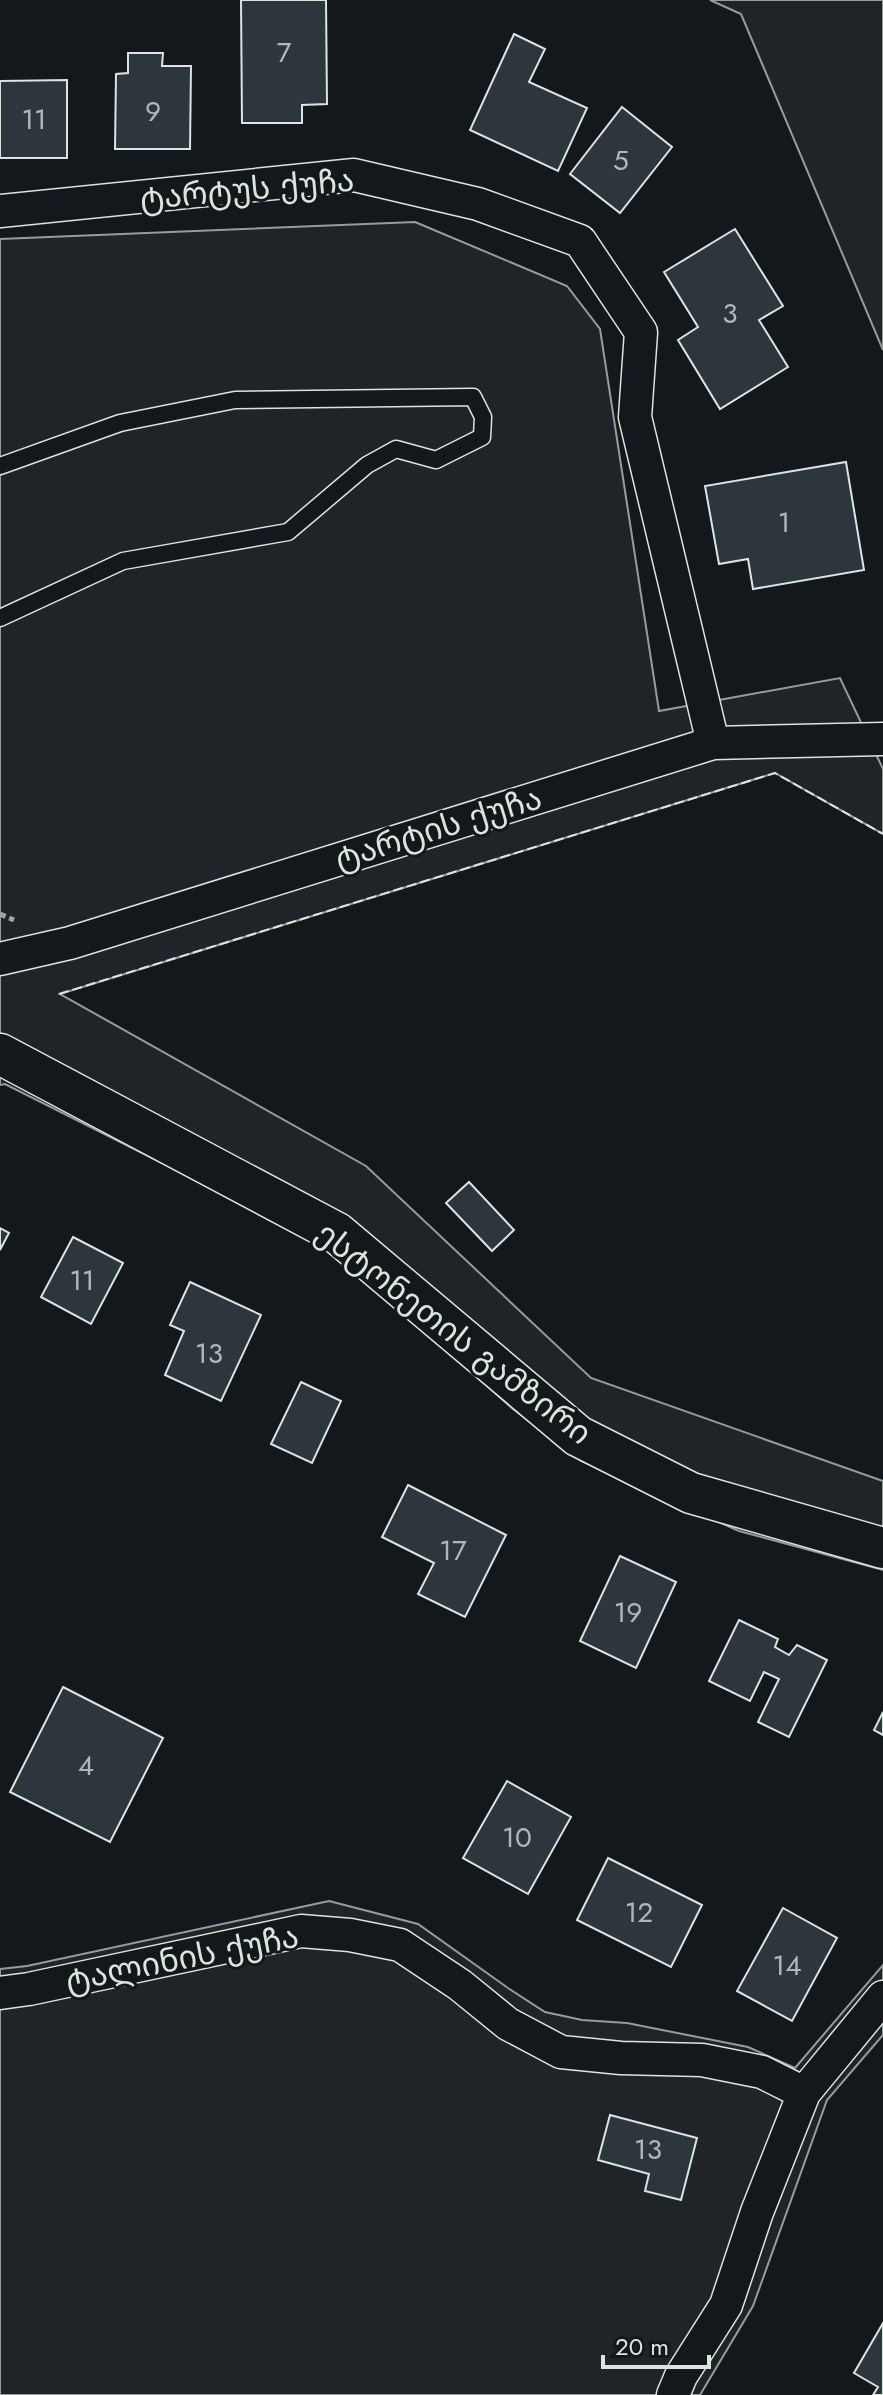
<svg xmlns="http://www.w3.org/2000/svg" width="883" height="2395" font-family="Jost,'Noto Sans Georgian',sans-serif">
	<style>
		.green { fill: #202428; stroke: #939e99; stroke-width: 2 }
		.building { fill: #2c363c; stroke: #d8e6dc; stroke-width: 2 }
		.lines { fill: none; stroke-linecap: round; stroke-linejoin: round }
		.service-casing { stroke: #d8e6dc; stroke-width: 19 }
		.minor-casing { stroke: #d8e6dc; stroke-width: 35 }
		.tertiary-casing { stroke: #d8e6dc; stroke-width: 43 }
		.path { stroke: #9da8a2; stroke-width: 5; stroke-dasharray: 6 4; stroke-linecap: butt }
		.service { stroke: #14181c; stroke-width: 16 }
		.minor { stroke: #14181c; stroke-width: 32 }
		.tertiary { stroke: #14181c; stroke-width: 40 }
		.fence { stroke: #d8e6dc; stroke-width: 2; stroke-dasharray: 10 4; stroke-linecap: butt }
		.labels { text-anchor: middle; dominant-baseline: central; stroke-width: 6; stroke-linejoin: round; paint-order: stroke }
		.number-label { font-size: 28px; fill: #adbab4 }
		.street-label { font-size: 32px; fill: #d8e6dc; stroke: #14181c }
	</style>
	<rect width="100%" height="100%" fill="#14181c"/>
	<path class="green" d="M710,0H883V350L741,14Z
		M415,222L567,286L600,329L659,711L840,678L883,769V834L775,773L60,994L366,1166L591,1378L883,1481V1570L739,1531L581,1461L513,1409L335,1250L5,1084L0,1085V239Z
		M329,1901L418,1924L508,1988L545,2012L582,2020L627,2023L748,2047L795,2068L883,1965V2035L827,2100L753,2306L700,2395H0V1969L27,1966Z"/>
	<path class="building" d="M241,0H326L327,104L302,105V123H242Z
		M514,34L545,49L529,82L587,108L558,171L470,130Z
		M128,53H163L162,66H191L190,149H115L116,74L128,73Z
		M67,80V158H0V81Z
		M622,107L672,147L620,213L570,174Z
		M735,229L783,306L759,320L788,367L720,409L678,340L698,327L664,272Z
		M846,462L864,570L753,589L748,559L719,564L705,486Z
		M469,1182L514,1230L492,1251L446,1203Z
		M0,1228L9,1233L0,1250Z
		M73,1237L123,1263L91,1324L41,1297Z
		M190,1282L261,1315L221,1401L165,1375L184,1331L170,1325Z
		M301,1382L341,1401L312,1463L271,1444Z
		M408,1485L506,1535L465,1617L418,1594L434,1563L382,1537Z
		M620,1556L676,1582L636,1668L580,1641Z
		M739,1620L778,1639L775,1647L789,1655L797,1645L827,1660L789,1737L758,1722L779,1679L764,1672L750,1701L709,1681Z
		M63,1687L163,1738L110,1842L10,1792Z
		M883,1712V1735L874,1730Z
		M507,1781L571,1817L528,1894L463,1858Z
		M608,1858L702,1905L671,1967L577,1920Z
		M783,1908L837,1938L792,2021L737,1991Z
		M610,2115L697,2138L681,2200L645,2191L649,2174L598,2160Z
		M883,2323V2395H873L878,2387L854,2373Z"/>
	<g class="lines">
		<g class="service-casing">
			<path id="service" d="M0,466L120,423L235,400L473,397L483,417L482,437L436,460L396,449L367,465L288,532L123,561L0,618"/>
		</g>
		<g class="minor-casing">
			<path id="minor" d="M0,211L354,175L478,204L580,241L641,332L635,417L713,743
				M0,959L70,943L713,743L883,739
				M0,1993L29,1989L301,1931L350,1935L400,1945L460,1985L508,2024L561,2052L621,2058L702,2060L762,2072L804,2093
				M673,2395L681,2376L726,2305L757,2212L804,2093L883,1997"/>
		</g>
		<g class="tertiary-casing">
			<path id="tertiary" d="M0,1054L337,1233L578,1436L691,1493L883,1548"/>
		</g>
		<path class="path" d="M0,914L14,920"/>
		<use href="#service" class="service"/>
		<use href="#minor" class="minor"/>
		<use href="#tertiary" class="tertiary"/>
		<path class="fence" d="M59,994L775,773L883,834"/>
	</g>
	<g class="labels">
		<g class="number-label">
			<text x="284" y="52">7</text>
			<text x="153" y="111">9</text>
			<text x="34" y="119">11</text>
			<text x="621" y="160">5</text>
			<text x="730" y="313">3</text>
			<text x="784" y="522">1</text>
			<text x="82" y="1280">11</text>
			<text x="209" y="1353">13</text>
			<text x="453" y="1550">17</text>
			<text x="628" y="1612">19</text>
			<text x="86" y="1765">4</text>
			<text x="517" y="1837">10</text>
			<text x="639" y="1912">12</text>
			<text x="787" y="1965">14</text>
			<text x="648" y="2149">13</text>
		</g>
		<g class="street-label">
			<text transform="translate(247 189) rotate(-5)">ტარტუს ქუჩა</text>
			<text transform="translate(438 828) rotate(-17)">ტარტის ქუჩა</text>
			<text transform="translate(454 1333) rotate(38)">ესტონეთის გამზირი</text>
			<text transform="translate(182 1958) rotate(-11)">ტალინის ქუჩა</text>
		</g>
	</g>
	<path d="M603 2355v12h106v-12" fill="none" stroke="#d8e6dc" stroke-width="4"/>
	<text x="615" y="2355" font-size="24" fill="#d8e6dc" stroke="#14181c" stroke-width="6" paint-order="stroke">20 m</text>
</svg>
